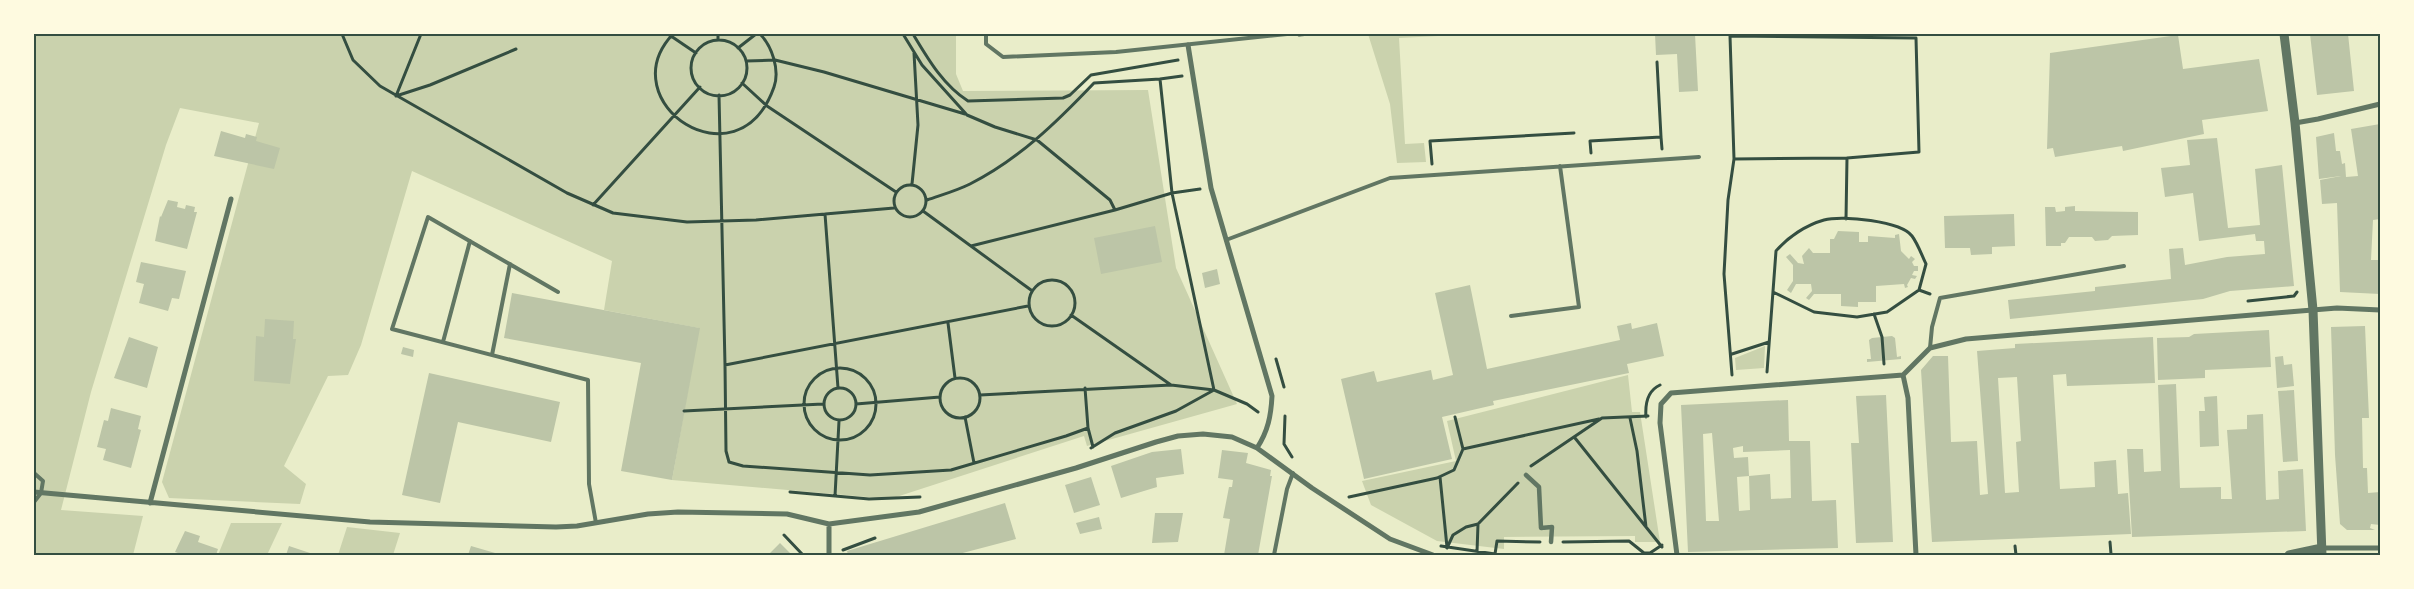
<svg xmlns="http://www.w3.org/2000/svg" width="2414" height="589" font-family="'Work Sans',sans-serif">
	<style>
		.green { fill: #cad2ad }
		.building { fill: #bcc5a7; fill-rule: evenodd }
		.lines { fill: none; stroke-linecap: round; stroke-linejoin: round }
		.path { stroke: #344e41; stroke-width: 3 }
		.service { stroke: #617663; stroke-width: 4 }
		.pedestrian { stroke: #617663; stroke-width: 4.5 }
		.minor { stroke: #617663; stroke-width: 5 }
		.tertiary { stroke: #617663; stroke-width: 9 }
		.neatline { fill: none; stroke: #344e41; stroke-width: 2 }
	</style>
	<rect width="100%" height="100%" fill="#e9edc9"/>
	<path class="green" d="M34,34H956V74L963,91L1148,90L1176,268L1237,404L1087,446L1084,436L890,499L672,480L699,328L604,310L612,261L412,171L361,345L348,375L328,376L284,466L306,484L300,504L169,498L162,482L259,123L180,108L166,145L91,392L61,510L143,516L133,555H34Z
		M1368,34H1477L1399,38L1405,144L1424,143L1426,162L1397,163L1390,104Z
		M1765,346L1764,368L1736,370L1735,358Z
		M1628,375L1632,412H1640L1660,542H1635V536L1504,537V549L1437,541L1371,505L1362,481L1456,461L1447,421Z
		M231,523H282L267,555H218Z
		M347,527L400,533L393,555H338Z"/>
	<path class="building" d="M1655,34H1695L1698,91L1679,92L1677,54L1656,55Z
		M2310,34H2348L2354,91L2317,95Z
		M2178,35L2183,69L2259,59L2268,111L2202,120L2204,134L2123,151L2122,146L2055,157L2053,148L2047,149L2050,53Z
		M2380,124V219L2373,220L2371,260H2380V294L2340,292L2337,203L2322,204L2320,180L2341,176L2319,179L2316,137L2334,133L2336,151H2340L2342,164L2345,163L2346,177L2358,176L2351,129Z
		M221,131L245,138L246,134L257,137L256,141L280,148L274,169L214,156Z
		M2217,138L2228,228L2260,225L2255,169L2282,165L2294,286L2230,291L2203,299L2010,319L2008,300L2095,291V287L2171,279L2169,249L2183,248L2185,265L2227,257L2265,254L2264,241H2256L2255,234L2199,241L2193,193L2165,197L2161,168L2190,165L2187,140Z
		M168,200L178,202L177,207L185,209L186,205L195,207L194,212H197L187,249L155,241L160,216L161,217Z
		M2075,206V211L2138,212V235L2112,236L2108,240L2095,241L2092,237H2069L2065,243H2061V246H2046L2045,207H2055L2056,212L2065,211V207Z
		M2014,214L2015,246L1992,247V254L1971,255L1970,248H1945L1944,216Z
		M1155,226L1162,262L1101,274L1094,238Z
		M1838,231L1859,232V242H1868V236L1895,238V235L1899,234L1901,251L1909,259L1911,256L1915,259L1912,262L1914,266H1918V271H1914L1912,275L1917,276L1915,279L1911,278L1907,285L1908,287L1905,288L1904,284L1876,286V302H1858V307L1841,306V294H1814L1809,300L1806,298L1812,291L1811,284H1796L1791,293L1787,290L1793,281V265L1786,257L1790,254L1798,263L1804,264L1802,256L1809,248L1813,253H1830V239H1834Z
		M141,262L186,271L179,299L172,298L168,311L139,303L144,284L136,282Z
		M1217,269L1220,284L1205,288L1202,273Z
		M1470,285L1487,369L1620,340L1617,326L1631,323L1632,329L1657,323L1664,356L1627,364L1629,373L1493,401L1494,405L1442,417L1452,459L1364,479L1341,379L1374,371L1377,382L1431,370L1433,380L1453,375L1435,293Z
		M512,293L700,328L672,480L621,471L641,363L504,338Z
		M265,319L294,321L293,339H296L290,384L254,381L256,336L264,337Z
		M2365,326L2369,418H2362L2363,468H2367L2368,493L2380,492V525L2371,524L2370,528L2375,530H2347L2340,524L2335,455L2331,327Z
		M2269,330L2271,367L2205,370V378L2158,380L2157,338L2189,337L2194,334Z
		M1892,336L1895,338L1897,357L1901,356V359L1867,362V359H1871L1869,340L1872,338Z
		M129,337L158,347L147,388L114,378Z
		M2153,337L2155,383L2067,386L2066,374L2053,375L2060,489L2095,487L2094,462L2116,460L2118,494L2128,493L2131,534L1932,542L1921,370L1933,356H1948L1951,442L1977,441L1980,495L1988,494L1977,351L2015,348V344ZM2017,377L2021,441L2016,442L2019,492L2005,493L1998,378Z
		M403,347L414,350L413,357L401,354Z
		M2283,356L2284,365L2292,364L2294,386L2277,388L2275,357Z
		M429,373L560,402L551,442L458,422L440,503L402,495Z
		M2176,384L2180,488L2221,487V499H2232L2227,430L2247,429V415L2263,414L2266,500L2279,499L2278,471L2303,469L2306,531L2132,537L2127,449H2143L2144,472L2161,471L2158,385Z
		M2294,390L2298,461L2283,462L2278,391Z
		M1886,395L1893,542L1856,543L1851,443H1859L1856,396Z
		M2217,396L2219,446L2200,447L2199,411H2205L2204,397Z
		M1788,400L1789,441H1810L1812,501L1836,500L1838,548L1688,552L1681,405ZM1712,433L1719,521H1706L1703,434ZM1743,446V452L1790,450L1791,498L1771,499L1770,474L1749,476L1750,510L1739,511L1737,477L1749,476L1748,457L1734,458L1733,448Z
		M111,408L141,416L138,429L141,430L131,468L103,460L106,449L97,447L104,420L108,421Z
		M1181,449L1184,474L1156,478L1157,487L1121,498L1111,466L1152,452Z
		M1222,450L1248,453L1246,463L1271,470L1270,476H1272L1258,555H1224L1230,519L1223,518L1229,487H1232L1233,480L1218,478Z
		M1091,477L1100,505L1074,513L1065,485Z
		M1005,503L1016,539L955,555H848L847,551Z
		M1155,513H1183L1178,542L1152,543Z
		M1099,517L1102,529L1080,534L1076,523Z
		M185,531L200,536L198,542L218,549L216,555H177L178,553L175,552Z
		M780,543L792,555H768Z
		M289,546L316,555H286Z
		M471,546L502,555H468Z"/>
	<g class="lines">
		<path class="path" d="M342,34L353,60L380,86L567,193L613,213L687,222L756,220L894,208
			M421,34L396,96L430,85L516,49
			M668,34L696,53
			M673,34C609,102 738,189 774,87C780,70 772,46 760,34
			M718,34V40
			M903,34L922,65L967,115L995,127L1037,140L1110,200L1115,210L1172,193L1200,189
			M913,34C928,59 943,85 968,101L1063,98L1070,95L1091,75L1178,60
			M1299,35L1310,34
			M691 68a28 28 0 1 1 56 0a28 28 0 1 1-56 0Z
			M738,48L756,34
			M746,61L775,60L824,72L965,114
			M1160,79L1182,76
			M742,83L767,106L896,192
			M719,95L725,365
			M1661,137L1662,149
			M1591,153L1590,141L1661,137L1657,62
			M1432,164L1430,141L1574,133
			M912,184L918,125L914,53
			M894 201a16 16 0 1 1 32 0a16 16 0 1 1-32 0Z
			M927,200C941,195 956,191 970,184C1018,160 1057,122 1094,83L1160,79L1172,193L1214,390L1171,385L1071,315
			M593,205L700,87
			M923,211L1031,290
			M825,214L838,388
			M1846,219L1847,158L1734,159L1730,36L1916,38L1919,152L1847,158
			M971,246L1115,210
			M1029 303a23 23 0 1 1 46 0a23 23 0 1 1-46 0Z
			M1919,290L1930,294
			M2248,301L2294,296L2297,292
			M1028,306L725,365L726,451L729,462L743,466L870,475L951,470L1066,436L1088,428L1085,388
			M1874,314L1882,337L1884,364
			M948,323L955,378
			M1732,354L1769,342
			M1276,359L1284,387
			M804 404a36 36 0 1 1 72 0a36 36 0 1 1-72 0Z
			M1767,372L1776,251C1788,237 1806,225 1824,220C1842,215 1901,221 1912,236C1918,244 1922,256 1926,264L1919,290L1887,312L1857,317L1814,312L1773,292
			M1732,375L1724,274L1728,200L1734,159
			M940 398a20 20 0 1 1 40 0a20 20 0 1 1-40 0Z
			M824 404a16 16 0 1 1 32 0a16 16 0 1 1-32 0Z
			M980,395L1171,385
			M856,404L940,397
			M684,411L823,404
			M1285,416L1284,444L1292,457
			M965,417L974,463
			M1646,417C1645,404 1647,391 1660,385
			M1088,428L1093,447
			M1575,438L1646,527L1637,451L1630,418
			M1091,448L1115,433L1176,411L1214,390L1247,404L1258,412
			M1463,449L1599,419
			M1531,466L1602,418L1648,416
			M1440,477L1447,547
			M790,492L869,499L920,497
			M835,496L839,421
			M1349,497L1437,478L1454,470L1463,449L1455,417
			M1646,527L1662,547
			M784,535L803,555
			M1563,542L1629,541L1644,553H1650L1662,545
			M2110,542L2111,554
			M1441,546L1495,554L1497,541L1540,542
			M2015,546L2016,555
			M1447,548L1453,535L1466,527L1478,524L1518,483
			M843,550L875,538
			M1477,552L1478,524"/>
		<path class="service" d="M986,34V44L1003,57L1116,52L1287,34
			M1226,240L1390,178L1699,157
			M558,292L428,217L392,329L588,380L589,484L596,523
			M1511,316L1579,307L1560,166
			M443,342L470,241
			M1930,348L1932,327L1940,298L2124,266
			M492,355L510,264
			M34,473L43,481L41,493L34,502
			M1274,555L1287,489L1293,473"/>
		<path class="pedestrian" d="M1526,475L1539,487L1541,528L1552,527L1551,542"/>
		<path class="minor" d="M1188,45L1211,188L1272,396C1271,416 1268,431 1257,448
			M2295,123L2318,119L2380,104
			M34,492L370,522L556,527L577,526L648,514L678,512L787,514L829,524L919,512L1076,468L1156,442L1178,436L1203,434L1232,437L1257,448L1312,488L1390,539L1433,555
			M150,503L231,199
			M829,524V555
			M2322,548H2380
			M1677,555L1660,423L1661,404L1671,393L1903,375
			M1916,555L1908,398L1903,375L1930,348L1966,339L2288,312L2337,308L2380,310"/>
		<path class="tertiary" d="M2284,34L2295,123L2313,310L2322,555
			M2289,555L2322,548"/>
	</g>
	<rect width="2414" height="589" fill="none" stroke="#fefae0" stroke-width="70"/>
	<rect x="35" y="35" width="2344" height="519" class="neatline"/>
</svg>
